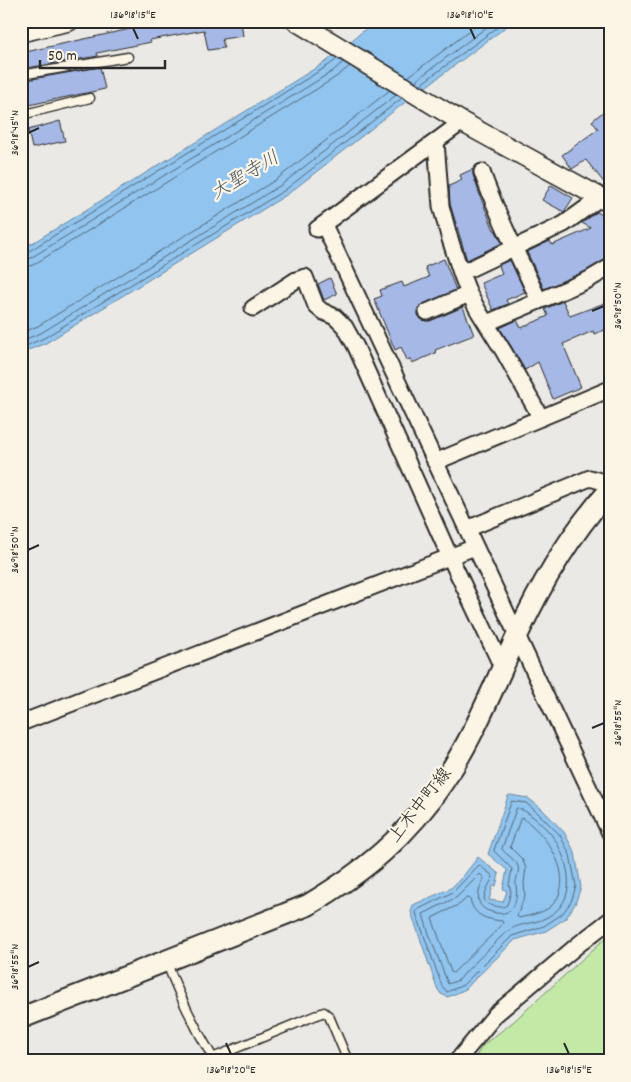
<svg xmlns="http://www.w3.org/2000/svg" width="631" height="1082" font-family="Dekko,'Klee One',sans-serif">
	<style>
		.green { fill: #c2eaa6; stroke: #768a68 }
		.water { fill: #91c4ee; stroke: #6887a0 }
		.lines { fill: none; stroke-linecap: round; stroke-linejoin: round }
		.shore { stroke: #546879; stroke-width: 1 }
		.building { fill: #a5b8e6; stroke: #2b2b2b }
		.service-casing { stroke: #2b2b2b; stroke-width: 11 }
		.minor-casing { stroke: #2b2b2b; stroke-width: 19 }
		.tertiary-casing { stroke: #2b2b2b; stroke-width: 22 }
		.secondary-casing { stroke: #2b2b2b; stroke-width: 24 }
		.service { stroke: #fcf5e5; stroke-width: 8 }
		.minor { stroke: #fcf5e5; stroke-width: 15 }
		.tertiary { stroke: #fcf5e5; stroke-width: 19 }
		.secondary { stroke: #fcf5e5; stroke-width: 20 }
		.ticks { fill: none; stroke: #2b2b2b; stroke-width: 2 }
		.labels { text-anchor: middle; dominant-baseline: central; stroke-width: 4.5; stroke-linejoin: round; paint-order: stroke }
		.street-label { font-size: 18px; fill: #2b2b2b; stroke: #fcf5e5 }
		.water-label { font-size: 19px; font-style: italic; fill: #4a5966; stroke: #fcf5e5 }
		.neatline { fill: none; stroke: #2b2b2b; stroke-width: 2 }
		.ticks-label { font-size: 12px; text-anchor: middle; fill: #2b2b2b }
	</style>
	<rect width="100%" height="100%" fill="#ebe9e5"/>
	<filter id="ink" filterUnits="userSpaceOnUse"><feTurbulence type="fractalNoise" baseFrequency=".02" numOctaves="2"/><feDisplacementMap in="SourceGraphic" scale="10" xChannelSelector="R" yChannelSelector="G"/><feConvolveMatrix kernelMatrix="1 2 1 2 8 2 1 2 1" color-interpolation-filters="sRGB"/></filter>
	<g filter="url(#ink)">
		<path class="green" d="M610,934V1061H473L483,1045L513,1022Z"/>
		<path class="water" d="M375,21H514L399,107L288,194L46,343L21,353V250L327,61Z
			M510,795L528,798L542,809L564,832L575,853L581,887L575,904L566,918L546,931L515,940L473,981L466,989L448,997L441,994L437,988L411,912L413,905L451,888L464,875L478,857L499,874L496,886H493L489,900L503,902L507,891L503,889L507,870L488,854L508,796Z"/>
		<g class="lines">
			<path class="shore" d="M408,77L483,21
				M415,81L495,21
				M421,84L506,21
				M21,254L26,253L329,65L337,59
				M21,261L29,259L333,71L343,62
				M21,268L33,265L336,77L350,66
				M21,333L38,326L277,179L390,90
				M21,341L41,333L281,185L396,95
				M21,348L44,338L285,190L402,98
				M512,801L526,803L538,813L560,835L570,855L573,870L576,886L571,902L562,914L544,926L512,936L463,985L447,992L442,986L416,913L417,910L453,892L479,865L493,876C490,886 474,903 495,906C500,907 502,908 507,905L511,892L509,885L512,869L494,851Z
				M517,808C529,810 551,832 557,843C572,871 577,906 541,920C530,924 517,924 508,931C502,935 496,942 491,947C480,958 468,968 459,980L448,984L428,931L423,914L457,897L480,874L484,878C476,895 474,909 496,913C514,916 518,900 516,885C515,879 520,873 518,866C515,859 506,855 502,849Z
				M522,818C546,833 576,876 554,903C546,913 531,915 519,918L517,916L525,895L524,883L526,868L522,859L510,847L520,820Z
				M467,898L470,899C474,916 485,919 502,921L503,924L453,973L451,972L432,918L460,904Z"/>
		</g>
		<path class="building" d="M166,21H241L243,36L222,39L224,48L208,50L204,30L150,40L151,42L97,53L98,56L21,69V53Z
			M100,67L105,89L24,106L21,93V81Z
			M604,111L610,118V190L586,160L572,169L562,155L598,129L592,121Z
			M60,121L65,141L32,148L28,130Z
			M473,169V175L482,201L494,230H495L502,243L467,260L450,204L449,186L462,180L460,175Z
			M551,185L573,198L564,212L542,200Z
			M597,212L610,219V258L584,272L544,289L527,252L550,241L552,245L591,228L582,223Z
			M444,259L456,290L423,304L419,307L418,315L422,320L430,321L463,307L474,335L435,350L436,353L412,363L410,359L407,360L401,347L395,350L374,299L382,296L380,290L402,282L404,287L429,277L425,267Z
			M510,260L525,292L506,300L508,304L493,310L481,283L502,274L499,265Z
			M330,278L337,294L324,300L318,284Z
			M563,301L570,316L610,301V328L594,334L593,331L563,344L581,387L553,399L538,362L525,370L500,328L517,320L521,328L548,316L545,309Z"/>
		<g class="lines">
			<g class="service-casing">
				<path id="service" d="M21,75L128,57
					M21,115L90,98
					M21,148V154
					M166,961C179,995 194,1026 213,1058
					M205,1061L324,1012L329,1016L348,1061"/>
			</g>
			<g class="minor-casing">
				<path id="minor" d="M436,142L441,206L449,236L461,273L469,294L479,312L504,352L541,418
					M482,172C497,216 520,258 539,301
					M324,225L610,833
					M317,229L462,122
					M461,273L564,224L600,198
					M253,308L296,280L305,277L316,306L322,311L335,317L345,327L356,347L450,557L503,669
					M427,312L469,294
					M487,323L588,280L610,267
					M435,462L610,389
					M467,529L590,478L610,484
					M21,723L475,547
					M457,1061L496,1014L579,944L610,920"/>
			</g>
			<g class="tertiary-casing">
				<path id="tertiary" d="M296,21L462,122L610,203
					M21,32L69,21"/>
			</g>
			<g class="secondary-casing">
				<path id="secondary" d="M21,1018L308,905C365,871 407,837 444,781C474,737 494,685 517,636C541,584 571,532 610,490"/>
			</g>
			<use href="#service" class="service"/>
			<use href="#minor" class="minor"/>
			<use href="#tertiary" class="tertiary"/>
			<use href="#secondary" class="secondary"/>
		</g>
	</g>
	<path class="ticks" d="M133,28L138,39M470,28L475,39M28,133L39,128M592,311L604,306M28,550L39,545M592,728L604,723M28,967L39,962M226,1043L231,1054M564,1043L569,1054"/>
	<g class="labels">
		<g class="street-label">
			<text transform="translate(421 806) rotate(-52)">上木中町線</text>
		</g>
		<g class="water-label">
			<text transform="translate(246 177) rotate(-31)">大聖寺川</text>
		</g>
	</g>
	<rect width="631" height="1082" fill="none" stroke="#fcf5e5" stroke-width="55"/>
	<path d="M40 60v8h125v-8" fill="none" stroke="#2b2b2b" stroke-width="2.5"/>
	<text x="48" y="60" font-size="15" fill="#2b2b2b" stroke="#fcf5e5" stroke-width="4" paint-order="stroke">50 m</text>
	<rect x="28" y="28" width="576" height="1026" class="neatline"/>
	<g class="ticks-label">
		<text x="133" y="18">136°18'15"E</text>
		<text x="470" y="18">136°18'10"E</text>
		<text transform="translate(14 133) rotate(-90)" y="4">36°18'45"N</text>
		<text transform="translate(617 306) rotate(-90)" y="4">36°18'50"N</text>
		<text transform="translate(14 550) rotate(-90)" y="4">36°18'50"N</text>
		<text transform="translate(617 723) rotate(-90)" y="4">36°18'55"N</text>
		<text transform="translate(14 967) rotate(-90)" y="4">36°18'55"N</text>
		<text x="231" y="1073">136°18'20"E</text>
		<text x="569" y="1073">136°18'15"E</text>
	</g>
</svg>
